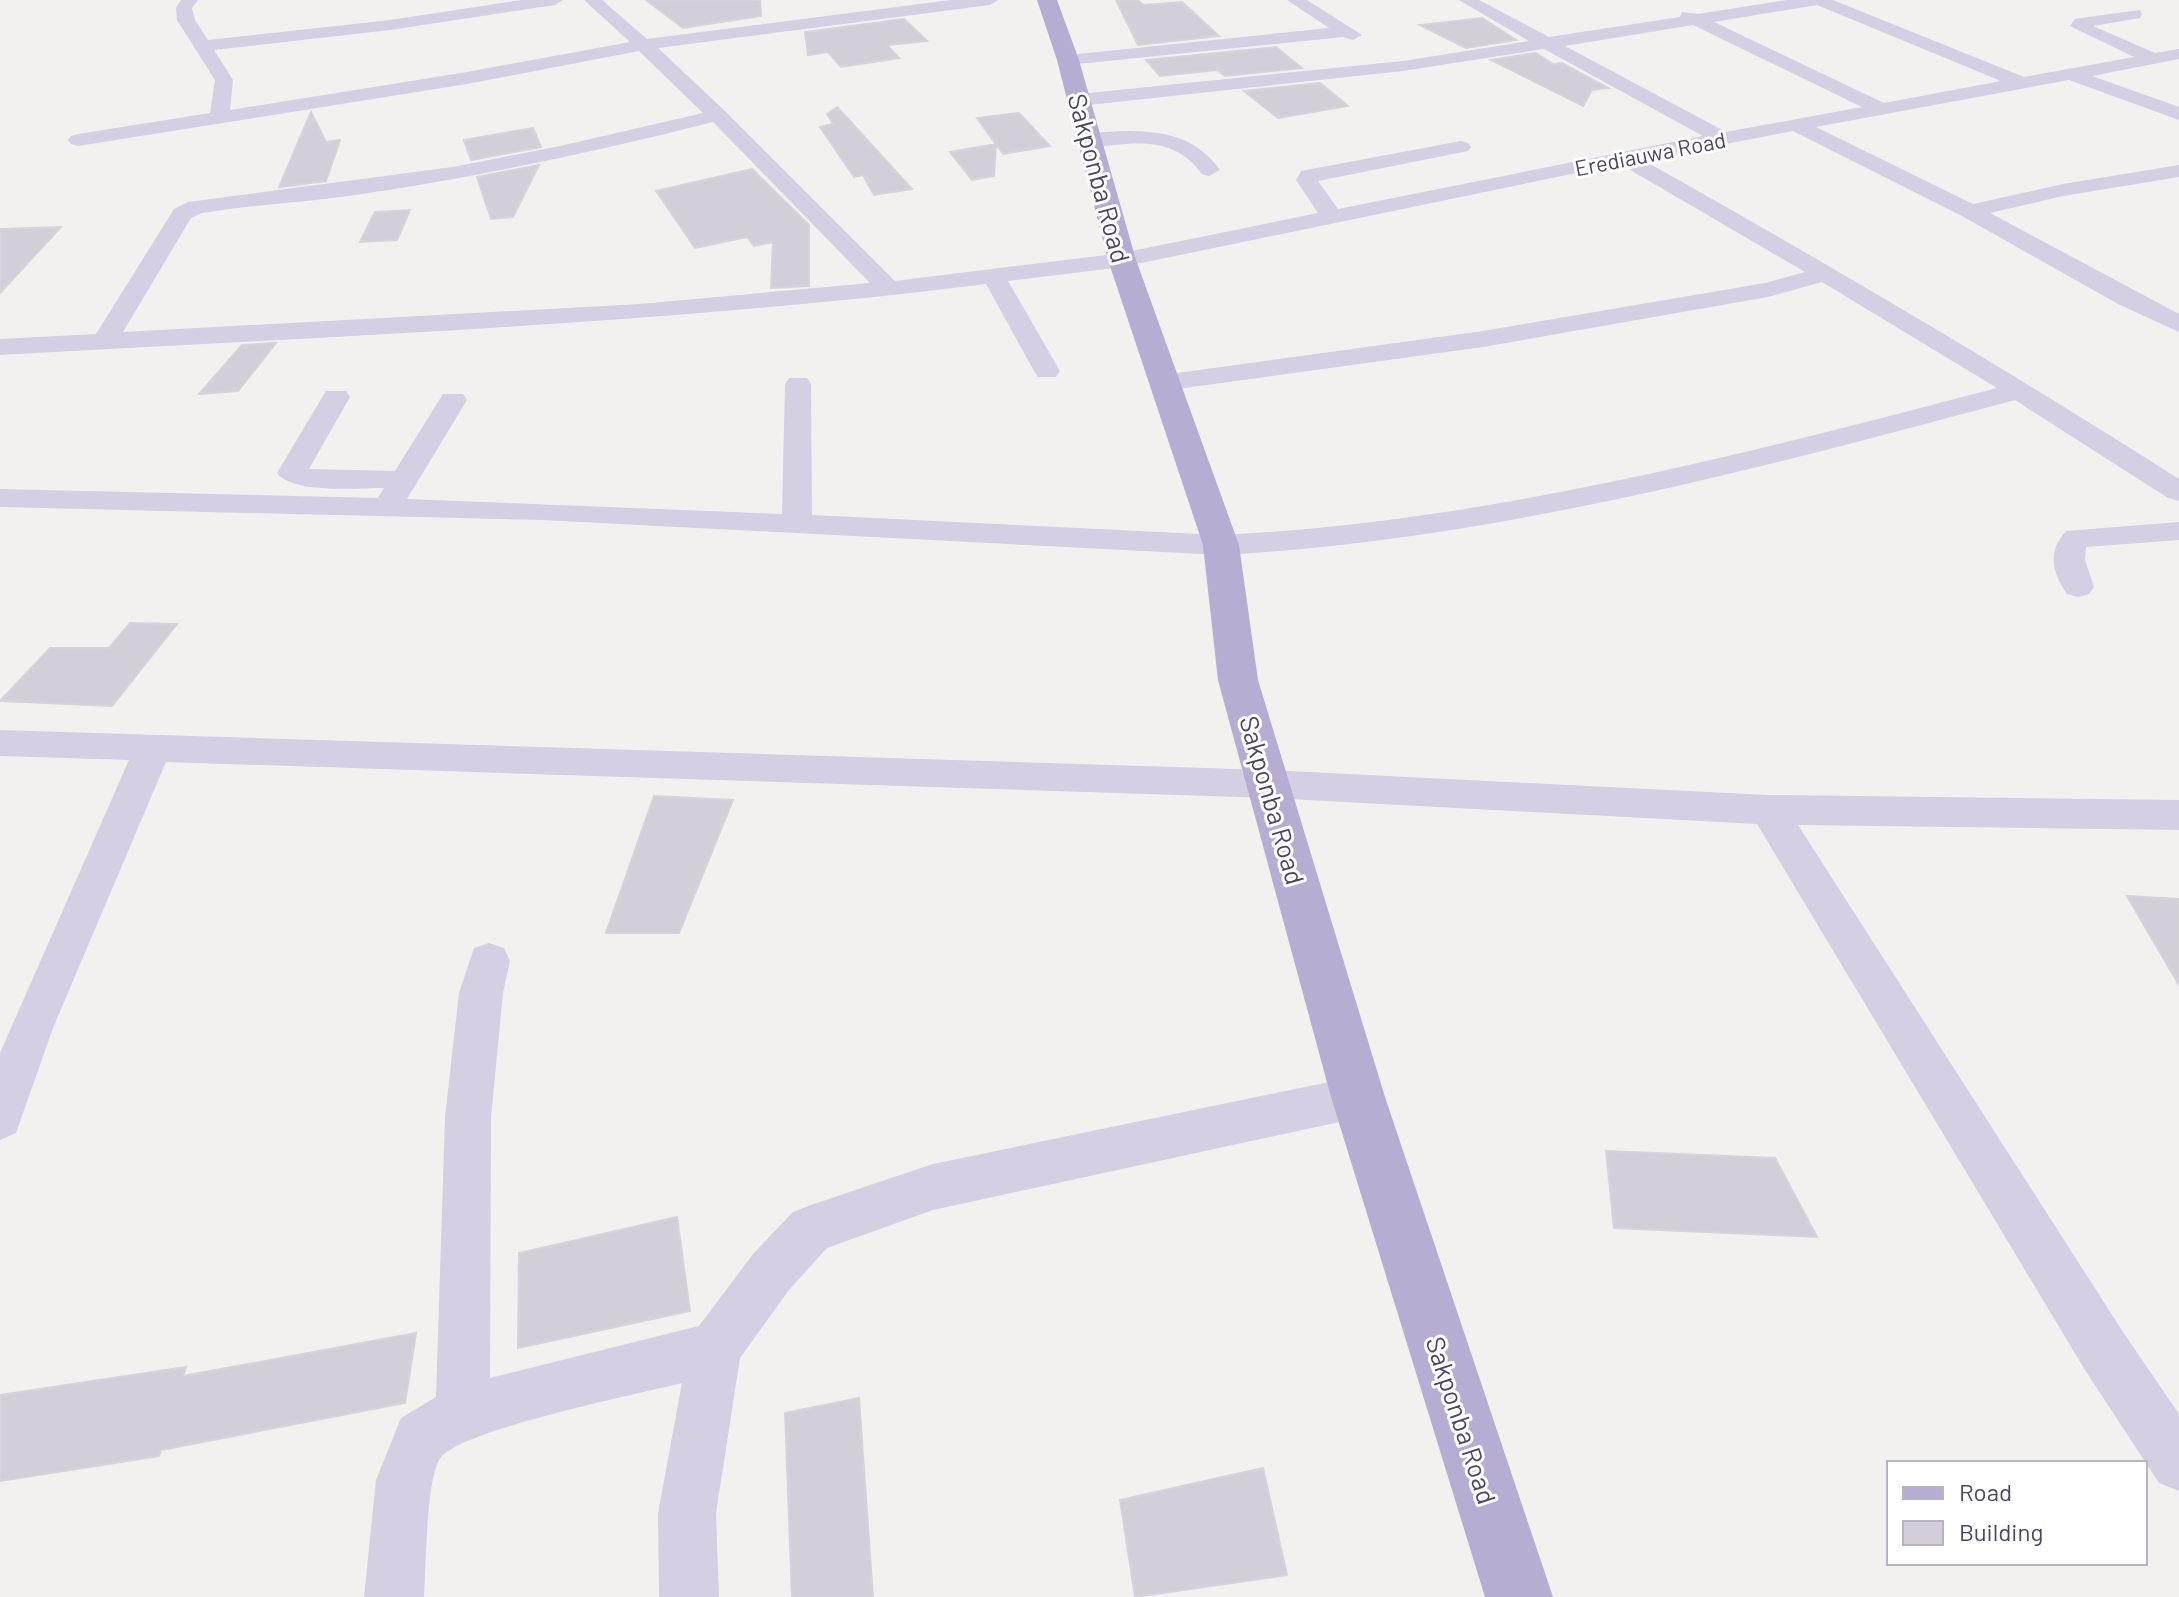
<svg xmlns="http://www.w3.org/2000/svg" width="2179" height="1597" font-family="Barlow,sans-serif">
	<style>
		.building { fill: #d3ced8; stroke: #d7d3db; stroke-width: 2 }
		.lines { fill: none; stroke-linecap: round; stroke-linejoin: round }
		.minor { fill: #d4cfe3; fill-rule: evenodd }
		.major { fill: #b7acd1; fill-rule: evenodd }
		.labels { text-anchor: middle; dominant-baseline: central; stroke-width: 6; stroke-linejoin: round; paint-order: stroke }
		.far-street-label { font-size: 22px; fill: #4c455f; stroke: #fff }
		.street-label { font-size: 26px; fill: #4c455f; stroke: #fff }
	</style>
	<rect width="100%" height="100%" fill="#f2f1ef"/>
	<path class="building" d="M646,0H760L761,16L683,28Z
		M1116,0H1137L1144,5L1182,2L1219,36L1138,45Z
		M1482,18L1516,40L1466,48L1420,25Z
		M904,19L927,41L887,45L899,58L841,67L828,52L808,55L805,32Z
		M1276,47L1302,68L1225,76L1217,70L1160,76L1146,60Z
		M1536,53L1553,64L1562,63L1608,88L1592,90L1583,106L1491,60Z
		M1320,83L1348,106L1278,118L1244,91Z
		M837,107L849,120L912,189L874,195L863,175L854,177L820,127L833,124L827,114Z
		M311,112L326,142L340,140L326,181L279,187Z
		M1019,113L1050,146L1003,154L977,118Z
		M533,128L541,147L471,160L464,140Z
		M996,144L994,176L972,180L950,152Z
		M539,165L513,217L491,219L477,177Z
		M752,169L809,225V286L771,288L773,242L754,246L747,237L695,248L656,191Z
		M410,210L397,240L360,242L375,212Z
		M61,227L0,293V229Z
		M276,343L238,391L199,394L242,345Z
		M130,623L177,624L112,706L0,701L50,648H109Z
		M654,796L733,800L679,933H606Z
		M2127,896L2179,899V985Z
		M1606,1151L1775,1158L1817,1237L1614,1228Z
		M677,1217L690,1311L518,1348L519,1253Z
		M416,1333L405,1403L161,1450L159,1456L0,1481V1395L186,1367L183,1376Z
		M859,1398L873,1597H792L785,1413Z
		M1263,1468L1287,1575L1135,1597L1120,1500Z"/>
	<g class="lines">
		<path class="minor" d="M181,0H198L192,8L195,20L208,40L390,20L522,0H563L555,5L390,30L214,50L233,80L230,110L467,72L630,42L584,0H602L647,39L951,0H998L990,5L658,48L725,111L895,281L1122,253L1318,213L1296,180L1301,171L1461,141L1468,143L1471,147L1468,151L1318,181L1338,209L1703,136L1544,49L1403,71L1079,106L1069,100L1079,94L1403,61L1529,41L1459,0H1479L1549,37L1680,17L1682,12L1698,14L1787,0H1833L2024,77L2134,57L2070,26L2075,19L2081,18L2140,10L2142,14L2140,18L2093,26L2155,53L2179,49V59L2092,76L2179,107V120L2069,80L1816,127L1973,204L2063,184L2179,165V177L2063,196L1990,213L2179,314V332L2118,304L1962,216L1793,131L1643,160C1825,262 2003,367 2179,479V501L2168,498L2015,400C1754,470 1492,540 1221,555L543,520L0,507V489L378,498L384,488C359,488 292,494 277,473L326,391H346L350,397L309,469L395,471L443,394H463L467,400L407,499L782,514L785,384L789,378H807L811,384L812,515L1221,535C1485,522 1741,455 1997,388L1822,282L1768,297L1483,347L1163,391L1154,389L1150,383L1154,377L1163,375L1483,331L1765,283L1805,272L1620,164L1122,267L1008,281L1060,371L1056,377H1038L1034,371L986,284C659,325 328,336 0,355V339L96,334L174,209L188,202L453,167L560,146L703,113L639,51L467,84L78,146L71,144L68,140L71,136L78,134L210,113L215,80L177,20L176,8ZM1817,5L2001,81L1884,103L1714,22ZM1693,25L1862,107L1726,132L1565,46ZM713,122L870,283L640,304L123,332L191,218L202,213C250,205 299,203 348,196C471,178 592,153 713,122Z
			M1287,0H1307L1362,35L1353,40L1343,37L1068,65L1059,60L1068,55L1329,28Z
			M1122,131C1162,131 1195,135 1220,170L1209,176L1202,174C1161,118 1099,161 1079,139L1089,133Z
			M2179,522V540L2086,547L2085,560L2094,587L2089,594L2078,597L2067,594C2052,572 2047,552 2066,531Z
			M0,730L1269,770L1768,795L2179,800V830L1798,825L2123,1332L2179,1414V1491L2159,1483L2085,1370L1757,824L1269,798L166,762L53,1028L16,1133L0,1140V1053L129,760L0,756Z
			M489,943L504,948L510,961L503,993L491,1117L490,1378L699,1326L753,1254L793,1212L811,1205L933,1164L1358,1076L1374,1082L1381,1097L1374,1112L1358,1118L933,1210L827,1248L789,1290L740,1358L716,1513L719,1597H659L658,1513L682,1383C638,1394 465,1429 441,1457C426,1475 426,1570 424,1597H364L376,1480L401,1418L436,1397L445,1117L459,993L474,948Z"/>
		<path class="major" d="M1037,0H1057L1079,60L1136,260L1239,545L1258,680L1385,1097L1553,1597H1485L1331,1097L1218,680L1203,545L1108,260L1057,60Z"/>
	</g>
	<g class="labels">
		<g class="far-street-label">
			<text transform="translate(1650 153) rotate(-11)">Erediauwa Road</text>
		</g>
		<g class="street-label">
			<text transform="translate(1100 178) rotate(75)">Sakponba Road</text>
			<text transform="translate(1273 800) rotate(74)">Sakponba Road</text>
			<text transform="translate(1462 1420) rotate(72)">Sakponba Road</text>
		</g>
	</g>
	<rect x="1887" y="1461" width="260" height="104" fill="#ffffff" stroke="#b7b5bf" stroke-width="2"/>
	<rect x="1903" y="1487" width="40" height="12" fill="#b7acd1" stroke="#b7b5bf" stroke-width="2"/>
	<text x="1959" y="1501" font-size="24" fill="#4c455f">Road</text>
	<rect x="1903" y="1521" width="40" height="24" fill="#d3ced8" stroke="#b7b5bf" stroke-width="2"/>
	<text x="1959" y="1541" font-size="24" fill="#4c455f">Building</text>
</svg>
